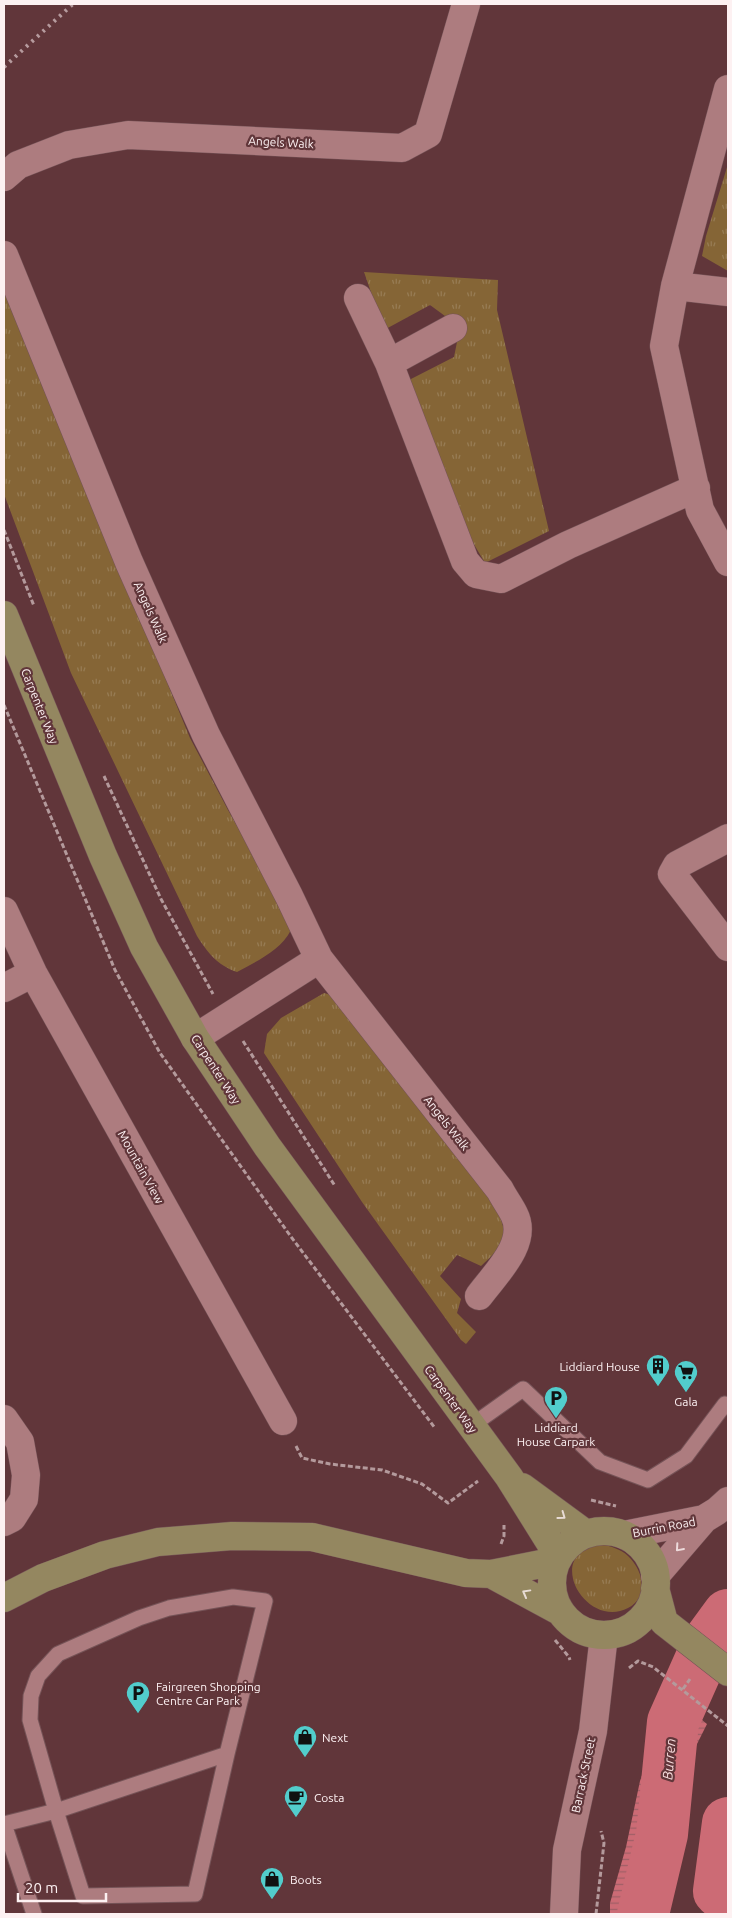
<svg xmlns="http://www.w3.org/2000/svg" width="732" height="1918" font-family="Ubuntu,sans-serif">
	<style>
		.grass { fill: url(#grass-tufts) }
		.water { fill: url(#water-rules) }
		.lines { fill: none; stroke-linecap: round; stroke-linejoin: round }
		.river { stroke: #cc6b75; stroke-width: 52 }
		.lane-casing { stroke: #755357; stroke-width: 17 }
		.street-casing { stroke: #755357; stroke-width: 29 }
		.secondary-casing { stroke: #755357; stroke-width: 29 }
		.path { stroke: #b49a9c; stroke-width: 3; stroke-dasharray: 5 2.5; stroke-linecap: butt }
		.lane { stroke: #ad7c7f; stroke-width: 15 }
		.street { stroke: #ad7c7f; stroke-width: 28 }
		.secondary { stroke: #948760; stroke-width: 28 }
		.rail { stroke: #b69b9e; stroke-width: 4; stroke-dasharray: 2.5 5; stroke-linecap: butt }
		.oneway { stroke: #e8dcd5 }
		.oneway2 { stroke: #eddadb }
		.labels { text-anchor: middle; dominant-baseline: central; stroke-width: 4.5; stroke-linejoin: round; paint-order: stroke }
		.street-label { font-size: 12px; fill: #fdf1f2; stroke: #61363a }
		.poi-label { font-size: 12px; fill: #fdf1f2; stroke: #61363a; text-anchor: start }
		.water-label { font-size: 14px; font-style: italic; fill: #f5dadb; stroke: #61363a }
	</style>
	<defs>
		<pattern id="grass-tufts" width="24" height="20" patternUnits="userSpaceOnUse" patternTransform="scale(1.25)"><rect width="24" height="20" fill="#856536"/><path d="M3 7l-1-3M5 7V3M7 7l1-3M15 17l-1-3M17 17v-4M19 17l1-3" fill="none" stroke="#977c54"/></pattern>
		<pattern id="water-rules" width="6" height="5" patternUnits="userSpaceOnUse" patternTransform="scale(1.25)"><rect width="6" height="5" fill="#cc6b75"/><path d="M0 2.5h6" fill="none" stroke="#9f5f66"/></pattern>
	</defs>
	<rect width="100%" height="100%" fill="#61363a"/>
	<path class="grass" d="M728,164V271L702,256L706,236Z
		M364,272L498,280L497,310L549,531L485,563L472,541L407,390L411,379L454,357L460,327L430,305L384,330Z
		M4,286L190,738L228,810L287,914L291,930C280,951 257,961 237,972C217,965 208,953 197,936L71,673L4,494Z
		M324,993L331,995L498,1210C500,1217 504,1226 504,1233C503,1246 490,1258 481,1266L457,1255L440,1276L461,1299L457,1313L476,1332L466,1344L461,1340L362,1202L264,1053L267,1034L281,1018Z
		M600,1544C610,1546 621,1549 628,1556C643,1570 650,1597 628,1608C586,1630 542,1554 600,1544Z"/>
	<path class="water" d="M728,1590V1624L712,1611Z
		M670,1694L707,1724L696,1746L681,1792L663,1914H610V1903L626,1847L640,1781Z"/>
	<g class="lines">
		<path class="river" d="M728,1823L719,1891L728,1899
			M643,1914L662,1834L673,1722L709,1641L728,1615"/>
		<g class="lane-casing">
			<path id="lane" d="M471,1426L523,1389L600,1462L648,1480L686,1456L725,1404L728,1407
				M233,1597L265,1601L227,1754L195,1894L83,1896L56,1811L30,1720L31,1696L38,1676L58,1654L139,1618L169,1608Z
				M4,1824L56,1811L227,1754
				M4,1824L34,1914"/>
		</g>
		<g class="street-casing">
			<path id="street" d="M728,89L675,286L664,346L700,510L728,562
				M4,177L18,165L69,145L128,135L402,148L428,134L466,4
				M4,255L129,562L206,735L289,896L319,959L500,1190C504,1198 510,1206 514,1214C529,1243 495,1274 479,1296
				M675,286L728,292
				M358,298L389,363L465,561L476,574L501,579L568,545L696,488
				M389,363L453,328
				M728,838L677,865L672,874L728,947
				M4,911L33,973L283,1421
				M4,988L33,973
				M195,1038L319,959
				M4,1419L20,1442L26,1475L24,1499L12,1518L4,1522
				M624,1535L704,1519
				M655,1576L704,1519L717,1511L728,1501
				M564,1914L567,1850L593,1731L604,1635"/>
		</g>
		<g class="secondary-casing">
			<path id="secondary" d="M4,615L103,856L144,947L195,1038L267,1146L509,1477L559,1557
				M522,1487L586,1534
				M552 1583a52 52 0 1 1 104 0a52 52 0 1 1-104 0Z
				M491,1574L561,1612
				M655,1588L664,1622L728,1672
				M4,1598L43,1578L105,1555L158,1542L232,1536L312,1537L466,1573L491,1574L556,1561"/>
		</g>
		<path class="path" d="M4,530L34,606
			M4,705L115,970L160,1053L289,1234L435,1428
			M104,776L161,899L213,994
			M243,1041L335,1186
			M296,1446L302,1458L330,1464L382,1470L422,1484L448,1503L478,1481
			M591,1500L616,1506
			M501,1544L504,1536V1525
			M555,1640L569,1657L570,1660
			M629,1668L638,1661L653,1667L728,1726
			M683,1689L690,1679
			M596,1914L604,1843L601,1831"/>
		<use href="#lane" class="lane"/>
		<use href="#street" class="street"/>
		<use href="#secondary" class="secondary"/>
		<path class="rail" d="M4,67L73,4"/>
	</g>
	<defs><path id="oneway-chevron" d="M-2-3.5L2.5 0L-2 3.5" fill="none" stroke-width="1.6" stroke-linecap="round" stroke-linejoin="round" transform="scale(1.25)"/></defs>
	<g class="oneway">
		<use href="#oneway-chevron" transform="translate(562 1516) rotate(36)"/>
		<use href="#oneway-chevron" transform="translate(526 1593) rotate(-151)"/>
	</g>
	<use class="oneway2" href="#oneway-chevron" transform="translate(679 1548) rotate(131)"/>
	<defs>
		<g id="building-pin" transform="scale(1.25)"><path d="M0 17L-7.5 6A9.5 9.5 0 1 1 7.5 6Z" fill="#52cdcc" stroke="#61363a"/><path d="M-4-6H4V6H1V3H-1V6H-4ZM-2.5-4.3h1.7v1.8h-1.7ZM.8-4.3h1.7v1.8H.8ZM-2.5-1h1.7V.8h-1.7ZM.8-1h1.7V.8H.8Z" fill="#111"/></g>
		<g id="supermarket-pin" transform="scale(1.25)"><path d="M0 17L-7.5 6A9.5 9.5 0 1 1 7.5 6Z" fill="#52cdcc" stroke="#61363a"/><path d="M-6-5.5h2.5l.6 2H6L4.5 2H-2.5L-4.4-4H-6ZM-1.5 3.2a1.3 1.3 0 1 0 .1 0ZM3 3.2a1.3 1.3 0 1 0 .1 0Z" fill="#111"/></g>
		<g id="parking-pin" transform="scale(1.25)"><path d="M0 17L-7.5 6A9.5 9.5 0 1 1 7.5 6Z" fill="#52cdcc" stroke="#61363a"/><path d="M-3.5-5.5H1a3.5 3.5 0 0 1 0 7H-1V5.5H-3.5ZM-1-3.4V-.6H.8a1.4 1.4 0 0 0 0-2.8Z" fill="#111"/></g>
		<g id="shop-pin" transform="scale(1.25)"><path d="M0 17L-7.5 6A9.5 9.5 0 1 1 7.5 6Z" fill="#52cdcc" stroke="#61363a"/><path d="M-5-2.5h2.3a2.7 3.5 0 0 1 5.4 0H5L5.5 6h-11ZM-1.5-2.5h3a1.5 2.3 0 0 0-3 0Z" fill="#111"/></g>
		<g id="cafe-pin" transform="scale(1.25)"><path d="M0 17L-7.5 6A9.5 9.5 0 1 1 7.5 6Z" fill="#52cdcc" stroke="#61363a"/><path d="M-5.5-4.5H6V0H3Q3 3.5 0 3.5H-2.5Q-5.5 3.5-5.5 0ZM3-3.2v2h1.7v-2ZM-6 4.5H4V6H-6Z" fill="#111"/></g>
	</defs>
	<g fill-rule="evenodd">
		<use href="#building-pin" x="658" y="1366"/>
		<use href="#supermarket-pin" x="686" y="1372"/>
		<use href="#parking-pin" x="556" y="1398"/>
		<use href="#parking-pin" x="138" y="1693"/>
		<use href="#shop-pin" x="305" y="1737"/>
		<use href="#cafe-pin" x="296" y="1797"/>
		<use href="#shop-pin" x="272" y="1879"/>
	</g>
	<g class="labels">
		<g class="street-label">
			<text transform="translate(281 142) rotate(3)">Angels Walk</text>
			<text transform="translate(151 612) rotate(66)">Angels Walk</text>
			<text transform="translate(40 706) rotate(68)">Carpenter Way</text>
			<text transform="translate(216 1069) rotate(57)">Carpenter Way</text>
			<text transform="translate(447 1123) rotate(52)">Angels Walk</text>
			<text transform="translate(141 1167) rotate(61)">Mountain View</text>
			<text transform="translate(451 1399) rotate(54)">Carpenter Way</text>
			<text transform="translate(664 1527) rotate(-11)">Burrin Road</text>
			<text transform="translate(583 1775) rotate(-78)">Barrack Street</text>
		</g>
		<g class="poi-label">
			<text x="640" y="1366" text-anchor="end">Liddiard House</text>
			<text x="686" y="1401" text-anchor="middle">Gala</text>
			<text x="556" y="1427" text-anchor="middle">Liddiard<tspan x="556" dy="14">House Carpark</tspan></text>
			<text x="156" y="1686">Fairgreen Shopping<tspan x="156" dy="14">Centre Car Park</tspan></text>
			<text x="322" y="1737">Next</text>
			<text x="314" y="1797">Costa</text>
			<text x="290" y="1879">Boots</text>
		</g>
		<g class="water-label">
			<text transform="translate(669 1759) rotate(-85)">Burren</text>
		</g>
	</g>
	<rect width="732" height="1918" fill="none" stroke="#fdf1f2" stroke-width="10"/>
	<path d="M18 1893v8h88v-8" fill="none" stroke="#fdf1f2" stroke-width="2.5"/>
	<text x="25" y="1893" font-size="15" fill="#fdf1f2" stroke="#61363a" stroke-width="4" paint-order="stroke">20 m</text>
</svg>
